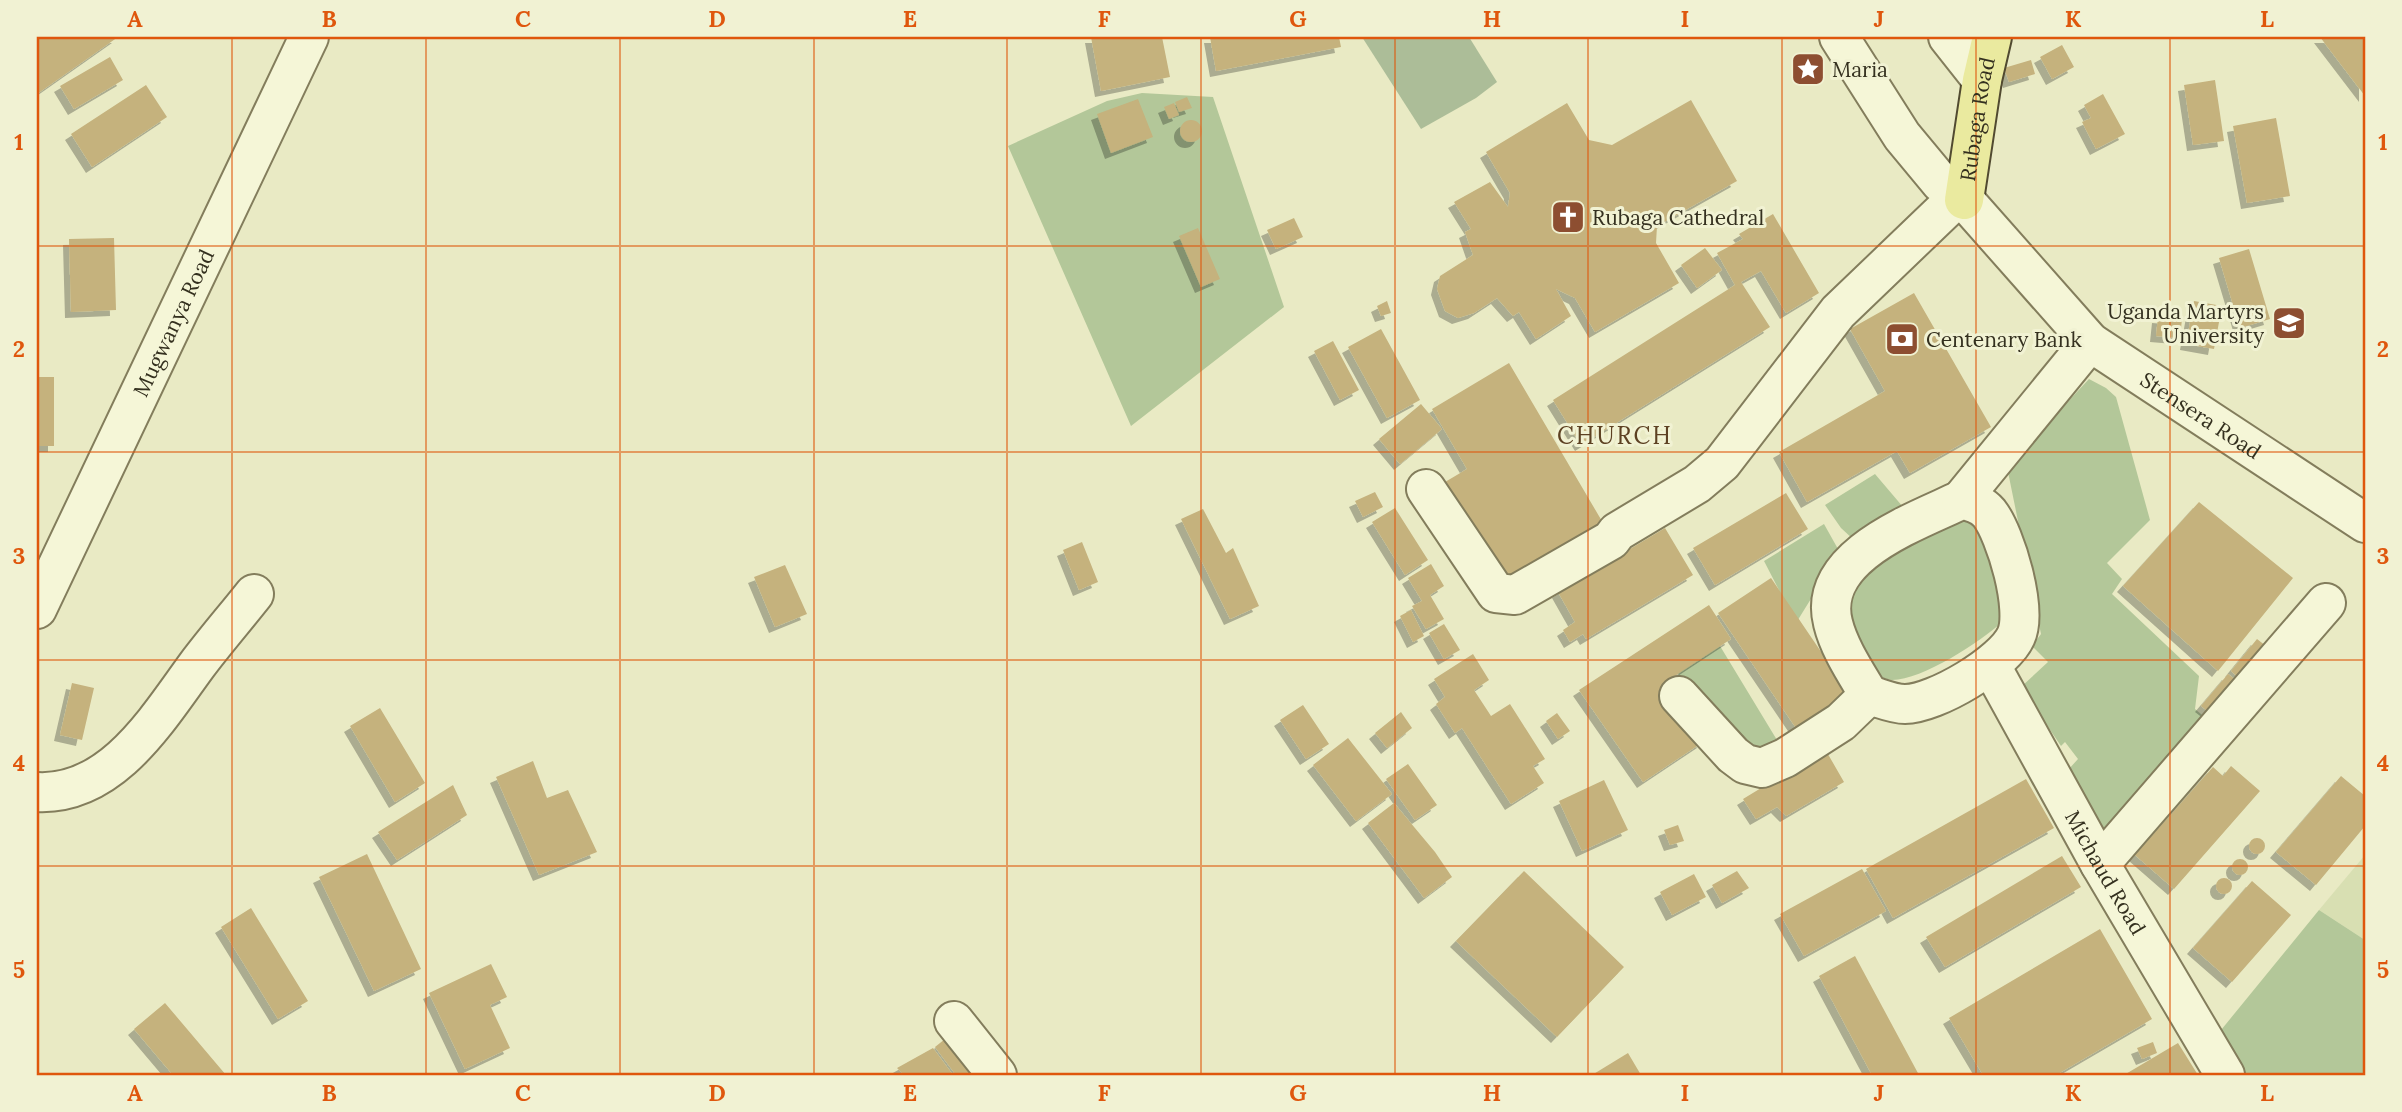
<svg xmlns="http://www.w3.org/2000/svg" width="2402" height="1112" font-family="Lora,serif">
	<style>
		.farmland { fill: #d8dfb2 }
		.green { fill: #b3c799 }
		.cemetery { fill: #acbd98 }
		.building { fill: #c5b27d; filter: url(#shadow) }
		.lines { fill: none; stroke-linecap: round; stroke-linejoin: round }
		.minor-casing { stroke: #837d5c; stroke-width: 42 }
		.major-casing { stroke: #514a30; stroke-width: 42 }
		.minor { stroke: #f5f6d7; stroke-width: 38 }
		.major { stroke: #eaea9f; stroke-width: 38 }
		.grid { fill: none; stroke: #df570d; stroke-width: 2; stroke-opacity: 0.55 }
		.labels { text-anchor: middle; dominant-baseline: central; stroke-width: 6; stroke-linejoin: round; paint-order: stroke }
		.poi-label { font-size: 21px; fill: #34301f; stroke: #f1f2d3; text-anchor: start }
		.street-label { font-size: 21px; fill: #34301f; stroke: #f1f2d3 }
		.quarter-label { font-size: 24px; letter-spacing: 2px; fill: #5d4122; stroke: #f1f2d3 }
		.neatline { fill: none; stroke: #df570d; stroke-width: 2.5 }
		.grid-label { font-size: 23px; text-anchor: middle; font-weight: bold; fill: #df570d }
	</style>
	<defs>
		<filter id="shadow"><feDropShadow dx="-6" dy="6" stdDeviation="0" flood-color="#0004"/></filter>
	</defs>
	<rect width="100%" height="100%" fill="#e9eac4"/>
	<path class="farmland" d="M2365,855V940L2319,910Z"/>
	<path class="green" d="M1142,93L1213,97L1284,307L1131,426L1008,146L1107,101Z
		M2089,379L2106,388L2116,397L2150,520L2107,563L2122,579L2112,594L2199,676L2195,709L2214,725L2108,843L2068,770L2078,759L2065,742L2061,746L2021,687L2048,662L2032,646L2041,634L2007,467Z
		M1875,474L1909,514L1854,540L1841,528L1825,505Z
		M1955,514C1959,516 1966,518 1971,521C1995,537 1999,595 2002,622C1980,642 1921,681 1891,680C1886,679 1880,677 1875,676L1844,629L1849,581Z
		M1824,524L1838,549L1830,568L1796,623L1764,561Z
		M1720,646L1780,745L1746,751L1681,678L1677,672Z
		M2319,910L2365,940V1075H2241L2217,1035Z"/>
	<path class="cemetery" d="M1362,37H1469L1497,82L1476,98L1421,129Z"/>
	<path class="building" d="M37,37H118L37,94Z
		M1091,37H1162L1170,77L1101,91Z
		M1210,37H1339L1341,47L1216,71Z
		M2320,37H2365V96Z
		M2062,45L2074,67L2052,79L2040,57Z
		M110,57L123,80L74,109L60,86Z
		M2031,60L2035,74L2009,82L2004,68Z
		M2215,80L2224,141L2193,145L2184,85Z
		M146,85L167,117L92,167L71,134Z
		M2103,94L2125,134L2096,149L2082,122L2091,118L2084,105Z
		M1187,97L1192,108L1179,112L1175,102Z
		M1138,99L1153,137L1111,153L1097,114Z
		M1691,100L1737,181L1657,226L1656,243L1679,283L1595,332L1575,298L1556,289L1571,316L1536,339L1519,312L1513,316L1497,298L1474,313L1458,318L1445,311L1437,289L1440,276L1473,255L1465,232L1471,229L1454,202L1490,182L1508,207L1510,193L1486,152L1567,103L1589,140L1612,145Z
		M1174,103L1179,115L1169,119L1164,107Z
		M2276,118L2290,196L2247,203L2233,126Z
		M1180 131a11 11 0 1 1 22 0a11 11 0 1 1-22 0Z
		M1773,214L1819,293L1786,313L1761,271L1741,282L1770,327L1581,445L1553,400L1735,285L1717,253L1743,239L1739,234Z
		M1294,218L1303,237L1276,249L1267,230Z
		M1198,228L1220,279L1201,287L1179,236Z
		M114,238L116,310L71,312L69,239Z
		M1705,248L1722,270L1697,288L1681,265Z
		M2249,249L2270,319L2240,328L2219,258Z
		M1914,293L1991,427L1910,473L1897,451L1807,502L1779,452L1885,391L1850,329Z
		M1387,301L1391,313L1381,316L1377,306Z
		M2194,301L2222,306L2214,349L2186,344Z
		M2158,317L2182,319L2180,338L2156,336Z
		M1381,329L1420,400L1387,418L1348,347Z
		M1333,341L1359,390L1340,400L1314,351Z
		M1509,363L1606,528L1502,589L1440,485L1467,469L1432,409Z
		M37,377H54V446H37Z
		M1421,404L1442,429L1400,464L1379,439Z
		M1375,492L1383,507L1363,517L1355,501Z
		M1786,493L1808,529L1715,585L1693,548Z
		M2199,502L2293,578L2218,671L2123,586Z
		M1395,508L1428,560L1405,575L1372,522Z
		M1203,509L1226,553L1233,548L1259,606L1230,619L1181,519Z
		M1665,528L1693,575L1586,639L1583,634L1570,642L1563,630L1575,622L1558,592Z
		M1082,542L1098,582L1079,590L1063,550Z
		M1431,564L1444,586L1430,595L1444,619L1426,629L1412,606L1422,601L1408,578Z
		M785,565L807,614L775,627L754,577Z
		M1771,578L1851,696L1798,731L1718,613Z
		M1709,605L1731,639L1664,683L1703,742L1643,782L1579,690Z
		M1411,610L1424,636L1413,642L1400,616Z
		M1444,624L1460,650L1444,659L1429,633Z
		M2257,639L2275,653L2248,686L2231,671Z
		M1473,654L1489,680L1474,690L1491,716L1510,704L1545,759L1533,766L1544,783L1511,804L1462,728L1455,733L1436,704L1445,697L1434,679Z
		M2228,674L2245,687L2219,720L2201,706Z
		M72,683L94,688L82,740L60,735Z
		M1303,705L1329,744L1306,759L1280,720Z
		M380,708L425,783L395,802L350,726Z
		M1401,712L1412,728L1387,748L1375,733Z
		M1557,713L1570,731L1558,739L1546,721Z
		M1348,738L1392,794L1356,821L1313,765Z
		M1825,749L1844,782L1786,816L1777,807L1756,819L1743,799Z
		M533,761L547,798L568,790L597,852L539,875L496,777Z
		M1408,764L1437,805L1415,820L1386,779Z
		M2231,766L2260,791L2174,889L2135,855L2213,767L2223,776Z
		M2341,776L2365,796V826L2316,885L2276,852Z
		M2026,779L2054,828L1893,918L1866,869Z
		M1604,780L1628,830L1582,851L1559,801Z
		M453,785L467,815L397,860L378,832Z
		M1394,803L1435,852L1452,877L1424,898L1368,823Z
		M1678,825L1684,841L1670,845L1664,830Z
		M2249 846a8 8 0 1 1 16 0a8 8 0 1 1-16 0Z
		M367,854L421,969L374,991L319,877Z
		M2062,856L2081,887L1945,967L1926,937Z
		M2232 867a8 8 0 1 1 16 0a8 8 0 1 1-16 0Z
		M1862,869L1886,911L1804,956L1780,914Z
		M1524,871L1624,967L1557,1037L1456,941Z
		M1737,871L1749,888L1722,903L1712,885Z
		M1694,874L1706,897L1672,915L1660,892Z
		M2216 886a8 8 0 1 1 16 0a8 8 0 1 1-16 0Z
		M2252,881L2291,915L2232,982L2193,948Z
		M251,908L308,1001L278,1019L221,927Z
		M2100,929L2152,1019L2056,1075H1983L1949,1018Z
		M1855,956L1919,1075H1872L1819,976Z
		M491,964L507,997L490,1005L510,1048L465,1069L429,993Z
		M165,1003L226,1075H173L134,1029Z
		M955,1031L979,1075H956L935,1047Z
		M2153,1042L2157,1053L2142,1059L2137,1048Z
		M2178,1043L2198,1075H2124Z
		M933,1048L953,1075H904L897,1068Z
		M1628,1053L1641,1075H1592Z"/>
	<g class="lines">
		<g class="minor-casing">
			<g id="minor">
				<path id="s1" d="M1839,37L1902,136L1941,183L1960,195L2090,342L2365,523"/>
				<path d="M1948,37L1982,80"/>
				<path d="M1426,489L1496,593L1515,595L1611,540L1617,532L1697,484L1722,463L1838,312L1960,195"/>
				<path d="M1961,500C1972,501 1981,504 1989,513C2006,535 2028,610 2016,636C2004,663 1935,704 1905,704C1893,704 1880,698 1869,695C1856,673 1839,648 1833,623C1816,556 1915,522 1961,500Z"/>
				<path d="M1961,500L2090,342"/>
				<path id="s2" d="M37,609L309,37"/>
				<path id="s3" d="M1991,666L2100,864L2225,1075"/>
				<path d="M1679,696L1733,755L1745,764L1762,768L1785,758L1841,722L1869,695"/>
				<path d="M37,792C112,796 158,718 197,665C215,641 235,618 254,594"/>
				<path d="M2100,864L2326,603"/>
				<path d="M954,1021L997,1075"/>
			</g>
		</g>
		<g class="major-casing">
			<g id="major">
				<path id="s4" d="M1964,200L1982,80L1992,37"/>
			</g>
		</g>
		<use href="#minor" class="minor"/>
		<use href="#major" class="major"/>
	</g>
	<path class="grid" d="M232,37V1075M426,37V1075M620,37V1075M814,37V1075M1007,37V1075M1201,37V1075M1395,37V1075M1588,37V1075M1782,37V1075M1976,37V1075M2170,37V1075M37,246H2365M37,452H2365M37,660H2365M37,866H2365"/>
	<defs>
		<g id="sight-square" transform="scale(1.75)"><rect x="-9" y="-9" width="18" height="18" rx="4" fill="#8d4e31" stroke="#f1f2d3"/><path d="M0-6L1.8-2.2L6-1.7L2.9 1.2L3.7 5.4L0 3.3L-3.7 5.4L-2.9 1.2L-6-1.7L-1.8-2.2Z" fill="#fff"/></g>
		<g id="church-square" transform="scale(1.75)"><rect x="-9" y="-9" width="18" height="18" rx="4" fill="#8d4e31" stroke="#f1f2d3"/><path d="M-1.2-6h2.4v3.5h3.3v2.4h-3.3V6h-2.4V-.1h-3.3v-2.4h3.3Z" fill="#fff"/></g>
		<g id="university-square" transform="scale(1.75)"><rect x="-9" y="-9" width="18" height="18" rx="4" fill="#8d4e31" stroke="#f1f2d3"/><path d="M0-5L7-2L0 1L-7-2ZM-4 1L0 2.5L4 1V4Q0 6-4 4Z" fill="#fff"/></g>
		<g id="bank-square" transform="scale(1.75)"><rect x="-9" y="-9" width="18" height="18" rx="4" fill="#8d4e31" stroke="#f1f2d3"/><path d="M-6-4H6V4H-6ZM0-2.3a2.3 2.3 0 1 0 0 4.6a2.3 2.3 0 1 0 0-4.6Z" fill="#fff"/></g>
	</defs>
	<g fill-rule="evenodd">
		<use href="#sight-square" x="1808" y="69"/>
		<use href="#church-square" x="1568" y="217"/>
		<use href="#university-square" x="2289" y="323"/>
		<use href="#bank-square" x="1902" y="339"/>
	</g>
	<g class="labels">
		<g class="poi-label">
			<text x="1832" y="69">Maria</text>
			<text x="1592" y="217">Rubaga Cathedral</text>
			<text x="2264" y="311" text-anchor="end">Uganda Martyrs<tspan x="2264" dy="24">University</tspan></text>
			<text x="1926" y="339">Centenary Bank</text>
		</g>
		<g class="street-label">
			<text stroke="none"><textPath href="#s4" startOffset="82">Rubaga Road</textPath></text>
			<text stroke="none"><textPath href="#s2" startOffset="317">Mugwanya Road</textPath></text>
			<text stroke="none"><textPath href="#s1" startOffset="530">Stensera Road</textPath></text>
			<text stroke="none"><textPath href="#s3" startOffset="236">Michaud Road</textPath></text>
		</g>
		<g class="quarter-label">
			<text x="1615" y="435">CHURCH</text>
		</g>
	</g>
	<rect width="2402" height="1112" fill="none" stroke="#f1f2d3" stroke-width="77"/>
	<rect x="38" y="38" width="2326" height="1036" class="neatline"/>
	<g class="grid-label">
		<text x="135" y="27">A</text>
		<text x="329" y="27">B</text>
		<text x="523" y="27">C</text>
		<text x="717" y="27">D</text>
		<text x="910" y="27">E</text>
		<text x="1104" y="27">F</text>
		<text x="1298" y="27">G</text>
		<text x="1492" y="27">H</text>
		<text x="1685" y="27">I</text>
		<text x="1879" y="27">J</text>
		<text x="2073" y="27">K</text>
		<text x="2267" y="27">L</text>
		<text x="19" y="150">1</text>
		<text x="2383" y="150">1</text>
		<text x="19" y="357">2</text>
		<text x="2383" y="357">2</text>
		<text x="19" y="564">3</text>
		<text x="2383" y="564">3</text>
		<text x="19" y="771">4</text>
		<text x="2383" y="771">4</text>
		<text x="19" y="978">5</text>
		<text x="2383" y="978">5</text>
		<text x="135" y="1101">A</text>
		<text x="329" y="1101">B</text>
		<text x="523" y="1101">C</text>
		<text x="717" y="1101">D</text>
		<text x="910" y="1101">E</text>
		<text x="1104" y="1101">F</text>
		<text x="1298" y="1101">G</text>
		<text x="1492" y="1101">H</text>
		<text x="1685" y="1101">I</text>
		<text x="1879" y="1101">J</text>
		<text x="2073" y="1101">K</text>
		<text x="2267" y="1101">L</text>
	</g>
</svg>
